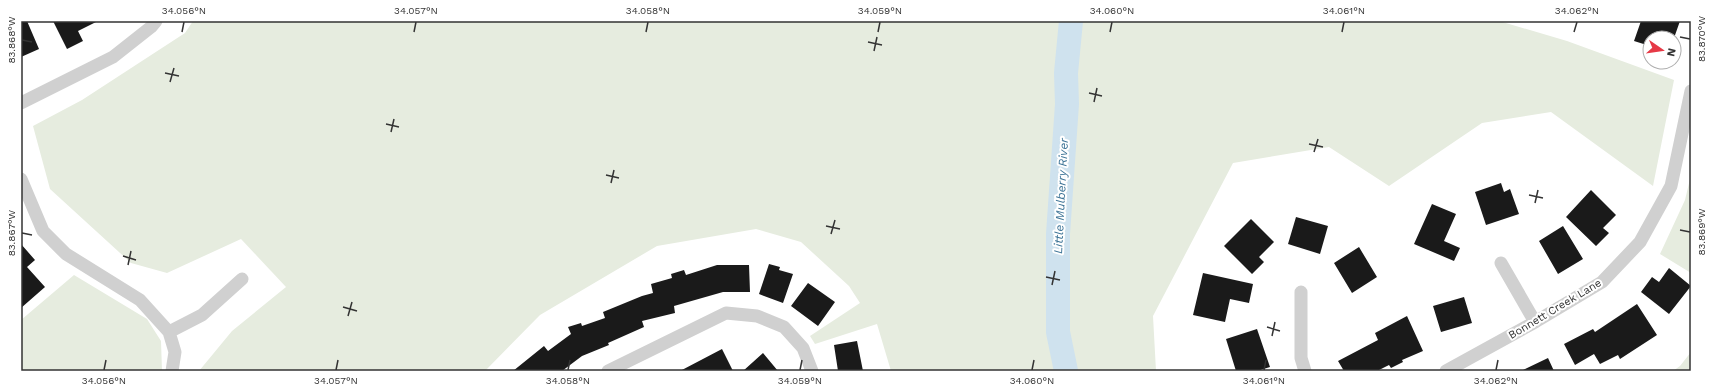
<svg xmlns="http://www.w3.org/2000/svg" width="1712" height="392" font-family="'Work Sans',sans-serif">
	<style>
		.green { fill: #e6ecdf }
		.lines { fill: none; stroke-linecap: round; stroke-linejoin: round }
		.river { stroke: #cfe2ee; stroke-width: 24 }
		.building { fill: #1a1a1a }
		.minor { stroke: #d0d0d0; stroke-width: 13 }
		.ticks { fill: none; stroke: #333; stroke-width: 1.5 }
		.labels { text-anchor: middle; dominant-baseline: central; stroke-width: 4; stroke-linejoin: round; paint-order: stroke }
		.street-label { font-size: 11px; fill: #333; stroke: #fff }
		.water-label { font-size: 12px; font-style: italic; fill: #3f7597; stroke: #fff }
		.neatline { fill: none; stroke: #333; stroke-width: 1.5 }
		.ticks-label { font-size: 10px; text-anchor: middle; fill: #333 }
	</style>
	<rect width="100%" height="100%" fill="#fff"/>
	<path class="green" d="M193,21H1499L1567,41L1674,80L1653,186L1551,112L1482,123L1389,186L1329,147L1233,163L1153,316L1156,371H891L877,324L815,344L810,336L860,303L849,286L801,242L756,229L657,246L540,315L485,371H199L232,331L286,287L241,239L167,273L131,263L50,189L33,126L82,100L185,33Z
		M1691,175V273L1660,254L1685,200Z
		M74,275L147,319L161,341L162,371H21V320Z
		M1691,352V371H1673L1680,366Z"/>
	<g class="lines">
		<path class="river" d="M1066,371L1058,332V234L1067,104L1066,73L1071,21"/>
	</g>
	<path class="building" d="M21,21H27L39,49L21,57Z
		M53,21H98L78,31L83,41L67,49Z
		M1641,21H1680L1674,38H1650V46L1634,41Z
		M1501,183L1504,192L1510,189L1519,214L1486,225L1475,192Z
		M1591,190L1616,215L1603,228L1609,233L1596,246L1566,217Z
		M1432,204L1456,214L1444,241L1460,248L1454,261L1414,244Z
		M1296,217L1328,226L1320,254L1288,244Z
		M1251,219L1274,242L1259,257L1264,262L1252,274L1224,246Z
		M1563,226L1583,259L1558,274L1539,241Z
		M21,244L35,260L27,267L45,287L21,308Z
		M1359,247L1377,277L1352,293L1334,263Z
		M769,264L780,267L779,270L793,274L783,303L759,294Z
		M717,265H749L750,292H723L674,306L675,313L642,321L644,327L608,343L609,345L582,356L562,371H513L544,346L548,351L571,334L568,327L581,323L582,326L605,318L603,312L642,296L653,293L651,284L672,278L671,274L684,270L686,275Z
		M1669,268L1691,286L1669,314L1641,292L1652,277L1659,282Z
		M1203,273L1253,284L1249,303L1230,299L1225,322L1193,315Z
		M808,283L835,302L818,326L791,306Z
		M1464,297L1472,323L1441,332L1433,306Z
		M1637,304L1657,335L1620,359L1618,355L1600,364L1594,354L1575,365L1564,344L1593,329L1595,332Z
		M1407,316L1423,351L1402,360L1403,362L1391,368L1389,365L1377,371H1344L1338,361L1378,340L1375,333Z
		M1257,329L1270,367L1257,371H1236L1226,339Z
		M857,341L863,371H838L834,345Z
		M722,349L733,371H680Z
		M763,353L778,371H743Z
		M1548,358L1554,371H1521Z"/>
	<g class="lines">
		<path class="minor" d="M21,103L113,57L151,27L156,21
			M21,179L43,231L66,254L140,300L169,332L175,352L172,371
			M1501,263L1535,322
			M1301,292V358L1305,371
			M169,332L202,315L242,279
			M608,371L726,313L757,316L784,327L803,348L812,371
			M1446,371L1535,322L1602,282L1640,242L1671,186L1691,91"/>
	</g>
	<path class="ticks" d="M182,32L184,22M414,32L416,22M646,32L648,22M878,32L880,22M1110,32L1112,22M1342,32L1344,22M1574,32L1577,22M1680,37L1690,39M22,40L32,42M868,42L882,45M874,51L877,37M165,73L179,76M170,82L174,68M1089,93L1102,96M1094,102L1097,88M386,124L399,127M391,132L394,119M1309,144L1323,147M1314,152L1318,139M606,175L619,178M611,183L614,170M1529,195L1543,198M1535,203L1538,190M826,226L840,229M1680,230L1690,232M22,233L32,235M831,234L835,220M123,256L136,260M128,265L131,251M1046,277L1060,280M1052,285L1055,271M343,307L357,311M348,316L352,302M1267,327L1280,331M1272,336L1275,322M104,370L106,360M336,370L338,360M568,370L570,360M800,370L802,360M1032,370L1034,360M1264,370L1266,360M1496,370L1498,360"/>
	<g class="labels">
		<g class="street-label">
			<text transform="translate(1555 309) rotate(-31)">Bonnett Creek Lane</text>
		</g>
		<g class="water-label">
			<text transform="translate(1061 196) rotate(-87)">Little Mulberry River</text>
		</g>
	</g>
	<rect width="1712" height="392" fill="none" stroke="#ffffff" stroke-width="44"/>
	<g transform="translate(1662 50) rotate(103)"><circle r="19" fill="#ffffff" stroke="#adadad"/>
	<path d="M0-3L7 15L0 10L-7 15Z" fill="#e63946"/>
	<text y="-6" font-size="11" font-weight="bold" text-anchor="middle" fill="#333333">N</text>
	</g>
	<rect x="22" y="22" width="1668" height="348" class="neatline"/>
	<g class="ticks-label">
		<text x="184" y="14">34.056°N</text>
		<text x="416" y="14">34.057°N</text>
		<text x="648" y="14">34.058°N</text>
		<text x="880" y="14">34.059°N</text>
		<text x="1112" y="14">34.060°N</text>
		<text x="1344" y="14">34.061°N</text>
		<text x="1577" y="14">34.062°N</text>
		<text transform="translate(1701 39) rotate(-90)" y="4">83.870°W</text>
		<text transform="translate(11 40) rotate(-90)" y="4">83.868°W</text>
		<text transform="translate(1701 232) rotate(-90)" y="4">83.869°W</text>
		<text transform="translate(11 233) rotate(-90)" y="4">83.867°W</text>
		<text x="104" y="384">34.056°N</text>
		<text x="336" y="384">34.057°N</text>
		<text x="568" y="384">34.058°N</text>
		<text x="800" y="384">34.059°N</text>
		<text x="1032" y="384">34.060°N</text>
		<text x="1264" y="384">34.061°N</text>
		<text x="1496" y="384">34.062°N</text>
	</g>
</svg>
